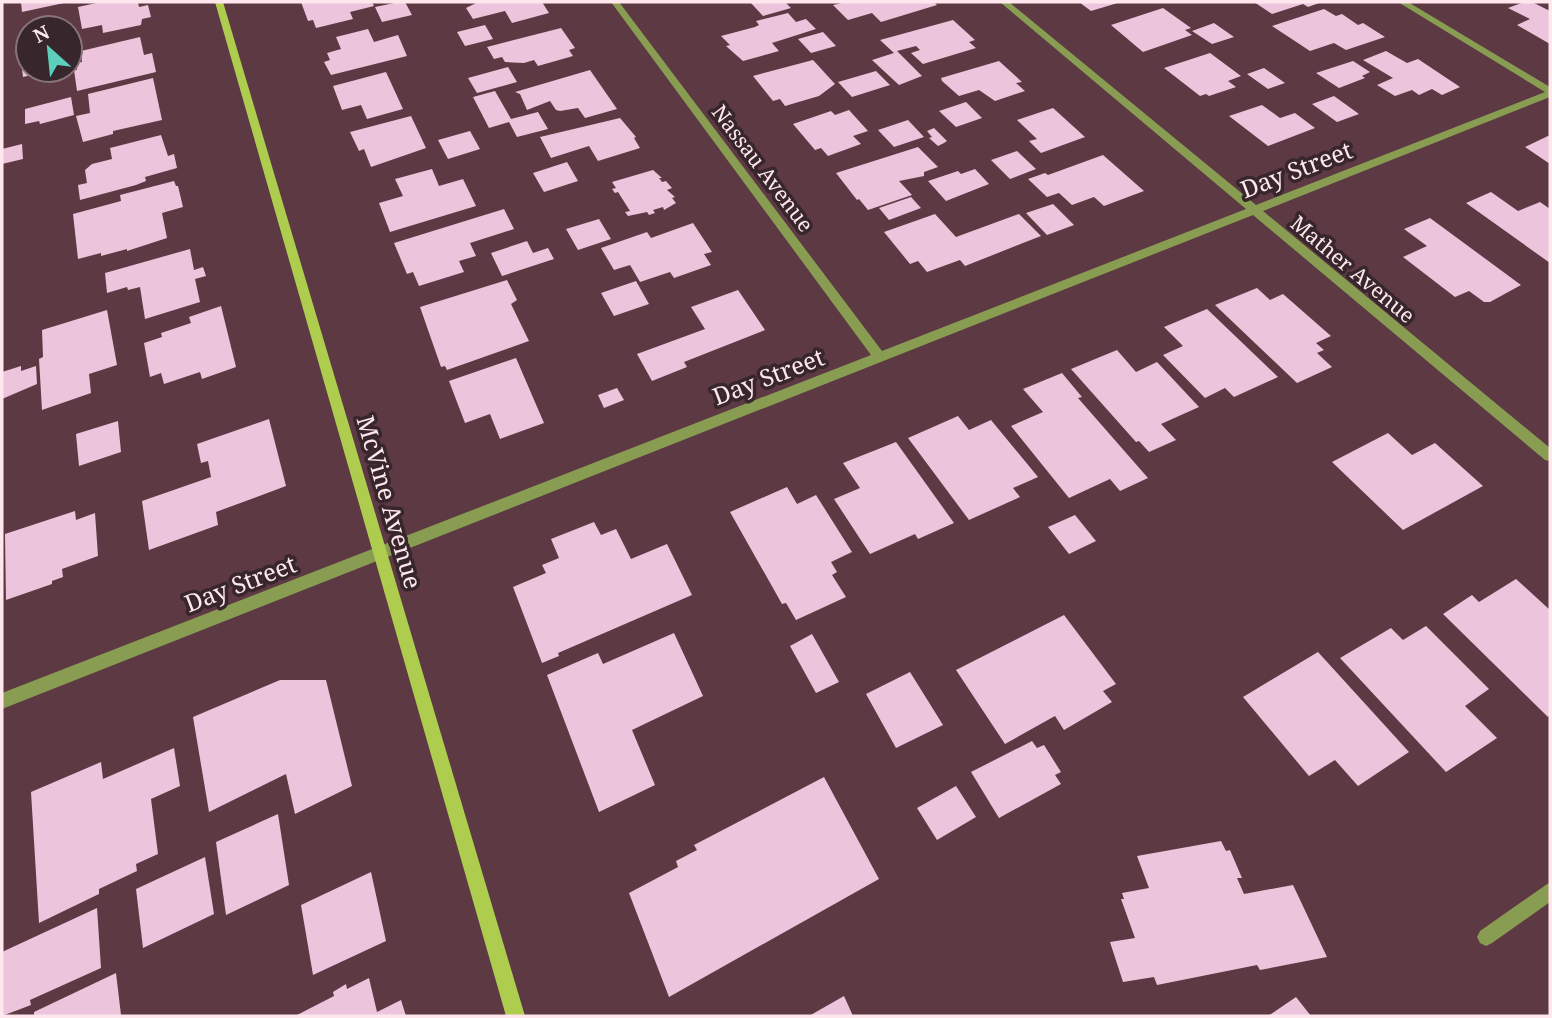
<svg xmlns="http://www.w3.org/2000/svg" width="1552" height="1018" font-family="'Noto Serif',serif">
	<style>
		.building { fill: #ecc5dc }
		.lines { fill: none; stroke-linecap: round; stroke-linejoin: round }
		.street { fill: #899d52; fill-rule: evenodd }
		.secondary { fill: #aecd4f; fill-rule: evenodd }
		.labels { text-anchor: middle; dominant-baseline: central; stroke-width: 7; stroke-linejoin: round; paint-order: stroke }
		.far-street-label { font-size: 21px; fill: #ffe7ed; stroke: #37262b }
		.street-label { font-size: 24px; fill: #ffe7ed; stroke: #37262b }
	</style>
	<rect width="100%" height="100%" fill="#5d3943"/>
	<path class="building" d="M21,2H64V3L22,12Z
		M101,2H138L139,7L148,5L151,17L142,19L141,25L103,33L102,25L82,29L78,7Z
		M301,2H372L374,6L350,12L353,19L316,28L313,20L308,21Z
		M399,2H405L412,15L382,22L375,7Z
		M478,2H542L549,13L512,23L505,11L473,19L466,8Z
		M750,2H785L791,8L763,16Z
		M846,2H934L937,5L881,22L872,13L848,20L833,5Z
		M1079,2H1121L1091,11Z
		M1254,2H1322L1308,7L1303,4L1272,14Z
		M1524,2H1532L1550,11V44L1517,25L1530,19L1508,8Z
		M1163,8L1191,28L1185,30L1192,35L1143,52L1111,25Z
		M1324,9L1336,16L1342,14L1358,25L1363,23L1385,37L1346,50L1334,43L1310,51L1272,26Z
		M788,13L796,22L806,19L816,29L772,43L779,51L743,61L726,46L730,45L721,36L755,27L759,25L756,21Z
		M953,20L975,40L969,42L976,48L923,64L911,53L920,50L916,46L897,51L922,76L899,85L872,60L894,53L880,40Z
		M1214,23L1234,37L1212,44L1192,31Z
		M485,25L493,39L465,46L457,32Z
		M561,28L575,48L569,50L573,56L538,66L534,60L524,63L505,62L502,57L494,59L487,47Z
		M368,29L374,42L398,35L407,56L331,75L324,62L330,60L327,53L341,49L336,37Z
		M823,32L836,46L811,53L798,39Z
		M140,37L144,55L152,53L156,72L77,91L74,70H77L76,63L82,62L81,51Z
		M28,38V56L20,58L19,41Z
		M1386,51L1407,63L1418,59L1460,87L1442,95L1432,89L1419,95L1412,90L1395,96L1377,85L1393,78L1363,60Z
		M1210,53L1241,76L1228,81L1236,87L1209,96L1206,94L1200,96L1164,68Z
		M28,59V70L49,71L23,77L21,61Z
		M813,60L835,84L819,96L785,106L780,99L773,101L753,76Z
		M999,61L1022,82L1016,83L1025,91L995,101L979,90L959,96L942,81L941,78Z
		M1353,61L1370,72L1362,76L1365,78L1339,88L1316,73Z
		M508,67L517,82L477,93L468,78Z
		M1264,68L1285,83L1268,89L1247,74Z
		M590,70L617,109L585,118L578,108L560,111L556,110L550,101L527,110L520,94L515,92Z
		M876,71L890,85L852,97L838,82Z
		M386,72L403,109L367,119L361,105L342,110L333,86Z
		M153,78L162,120L113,131V134L83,142L76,116L90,113L88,94Z
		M495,91L511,119L538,112L548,129L517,137L509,122L489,128L473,97Z
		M1334,96L1359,114L1337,122L1312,104Z
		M71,97L74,115L40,124L39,121L25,124V109Z
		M966,102L982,118L956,127L939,111Z
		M1262,105L1280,118L1295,113L1315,128L1268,146L1229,116Z
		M1053,108L1085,137L1041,153L1029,141L1037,139L1017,120Z
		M849,110L868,131L853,136L861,144L828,156L821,148L815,150L793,124L831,111L835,115Z
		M411,116L426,148L371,167L364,149L359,151L350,132Z
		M620,118L636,137L634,138L640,148L598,161L589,146L551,158L540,137Z
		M908,120L924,137L894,147L878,130Z
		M934,128L947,141L944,143L938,146L929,138L932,137L927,131Z
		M470,131L480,149L448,159L438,140Z
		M161,135L168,156L174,154L177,168L145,177L146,181L136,185L80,200L78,185L87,183L85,170L92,164L112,159L110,148Z
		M1550,135V164L1525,147Z
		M22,144L23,159L2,164V149Z
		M918,147L938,167L924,172V176L899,181L912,195L868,210L859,199L857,200L836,173Z
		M1017,151L1036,169L1010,179L991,160Z
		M1103,155L1144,191L1104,206L1094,197L1072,205L1059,193L1047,197L1028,179L1045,173L1048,175Z
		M567,162L578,181L544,192L533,173Z
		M432,169L439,186L463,179L476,206L390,232L379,203L403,196L395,179Z
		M975,169L989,184L946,201L928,181L958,171L961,174Z
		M653,170L662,178H659L662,182L666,181L672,188L667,190L675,197L672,198L676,203L664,210L663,207L653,210L655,213L649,215L647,212L628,216L625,212L630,211L618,192L615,193L612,189L616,188L612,182Z
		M174,181L176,186H178L183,207L162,213L167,238L127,251V249L101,256V253L78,259L73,214L121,201L120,195Z
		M1491,192L1518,211L1540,202L1550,209V263L1466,203Z
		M911,197L921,208L889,220L879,208Z
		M1053,204L1074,225L1047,235L1026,213Z
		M504,209L514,229L470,243L476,256L459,261L464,272L419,286L413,272L407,274L394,243Z
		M935,214L956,237L1019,214L1041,236L965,266L960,260L927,272L918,261L910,264L884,232Z
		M1430,218L1521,285L1490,302H1484L1469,291L1455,297L1403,257L1427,246L1404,229Z
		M599,219L611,239L578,250L566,229Z
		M693,223L712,252L704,254L711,265L674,278L670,272L640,282L630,265L614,270L601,248L647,232L651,238Z
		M527,241L533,253L548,248L554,259L502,276L491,253Z
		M190,249L194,270L203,267L206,276L195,279L200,302L145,319L140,287L128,290L127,287L107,293L105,273Z
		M507,280L517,300L511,304L529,341L447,370L445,366L441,367L420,307Z
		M636,281L649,304L614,316L601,293Z
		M1257,288L1270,300L1283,294L1331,336L1316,343L1324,350L1317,353L1332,367L1297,383L1215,305Z
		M738,290L765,330L684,362L687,367L652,381L637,354L705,329L691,307Z
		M221,306L236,367L202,379L200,372L164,384L161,373L150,377L144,343L162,337L161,333L191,323L189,317Z
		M1207,309L1278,377L1234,397L1225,388L1205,398L1163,355L1183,346L1164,327Z
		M107,310L117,365L89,374L91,393L42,410L39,359L43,357L42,330Z
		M1117,350L1136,372L1157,362L1199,407L1161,424L1176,440L1149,452L1139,441L1136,442L1071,369Z
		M516,358L544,423L500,439L490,414L465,423L449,381Z
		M21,366V371L36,366L37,384L2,399V372Z
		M1062,373L1082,397L1078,398L1148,478L1120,491L1110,479L1069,498L1011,426L1043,412L1023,389Z
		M617,388L624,400L604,408L598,395Z
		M958,416L969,430L991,420L1038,477L1013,488L1020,497L969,520L908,438Z
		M269,419L286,486L216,512L218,525L149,550L142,501L211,477L208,461L201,463L197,444Z
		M118,421L121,452L79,466L76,434Z
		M1388,433L1412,455L1435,443L1483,486L1403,530L1332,462Z
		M896,442L954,523L918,539L915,534L870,554L834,499L860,488L843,463Z
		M787,487L797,504L816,495L852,552L831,562L837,572L832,575L846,597L796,620L786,603L782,604L730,512Z
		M75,511L76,520L95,513L98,556L62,569L63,577L52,581V584L6,600L5,534Z
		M1075,515L1096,541L1069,554L1048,527Z
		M594,522L601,535L616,529L631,559L667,544L692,595L558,653L559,656L542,663L513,587L546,573L542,565L559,558L551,539Z
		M1516,579L1550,610V715L1548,717L1443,614L1472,595L1479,602Z
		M1064,615L1116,684L1103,691L1112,702L1064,730L1055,716L1005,744L956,670Z
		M1426,626L1489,689L1465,706L1497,738L1446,772L1340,658L1391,628L1403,640Z
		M674,633L703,696L632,730L655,785L599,812L547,675L598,653L603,664Z
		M812,634L839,682L816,693L790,646Z
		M1318,652L1409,752L1358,786L1335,760L1309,776L1243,697Z
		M910,672L943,725L896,748L866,694Z
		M280,680H326L352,786L295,814L286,774L209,812L193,717Z
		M1032,741L1037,748L1044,745L1061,772L1055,775L1061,784L999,818L971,772Z
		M174,748L180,786L151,799L158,854L136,864L137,871L99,889V894L39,923L31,792L101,762L103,779Z
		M824,777L879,879L669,997L629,893L678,867L676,861L697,850L694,845Z
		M956,786L976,817L937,840L917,808Z
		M278,814L289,885L226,915L216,842Z
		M1221,841L1226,851L1230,850L1242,878H1237L1244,894L1293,885L1327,957L1260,970L1257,965L1157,985L1154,977L1123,982L1110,942L1135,938L1121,899H1124L1122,893L1149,888L1137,856Z
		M205,857L214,914L143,948L136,889Z
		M371,872L386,941L313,975L301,905Z
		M97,908L101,968L30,1000L31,1005L2,1016V952Z
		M116,973L121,1015L34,1016V1012Z
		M369,978L377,1012L401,1000L406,1016H295L334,996L333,992L346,984L347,989Z
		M844,996L853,1016H809Z
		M1296,997L1311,1016H1268Z"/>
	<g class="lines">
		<path class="street" d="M611,2H619L882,351L1246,209L1000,2H1009L1256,205L1545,92L1398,2H1408L1550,87V97L1263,211L1550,448V461L1545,460L1253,215L2,709V693L871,355Z
			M1550,882V902L1492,943L1486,946L1480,943L1477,937L1480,931Z"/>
		<path class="secondary" d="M215,2H223L525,1016H506Z"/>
	</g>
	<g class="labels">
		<g class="far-street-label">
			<text transform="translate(763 168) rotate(53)">Nassau Avenue</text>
			<text transform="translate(1353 269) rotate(40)">Mather Avenue</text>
		</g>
		<g class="street-label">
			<text transform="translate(1296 169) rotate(-21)">Day Street</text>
			<text transform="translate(768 376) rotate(-21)">Day Street</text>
			<text transform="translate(390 502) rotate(74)">McVine Avenue</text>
			<text transform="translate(240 583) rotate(-21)">Day Street</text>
		</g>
	</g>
	<rect width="1552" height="1018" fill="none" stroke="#ffe7ed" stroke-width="7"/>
	<g transform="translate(49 49) rotate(333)"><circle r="33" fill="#37262b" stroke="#877379" stroke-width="2"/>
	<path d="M0-5L12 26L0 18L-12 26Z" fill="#5bcebc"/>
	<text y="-10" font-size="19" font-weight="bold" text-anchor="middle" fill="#ffe7ed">N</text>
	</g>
</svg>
